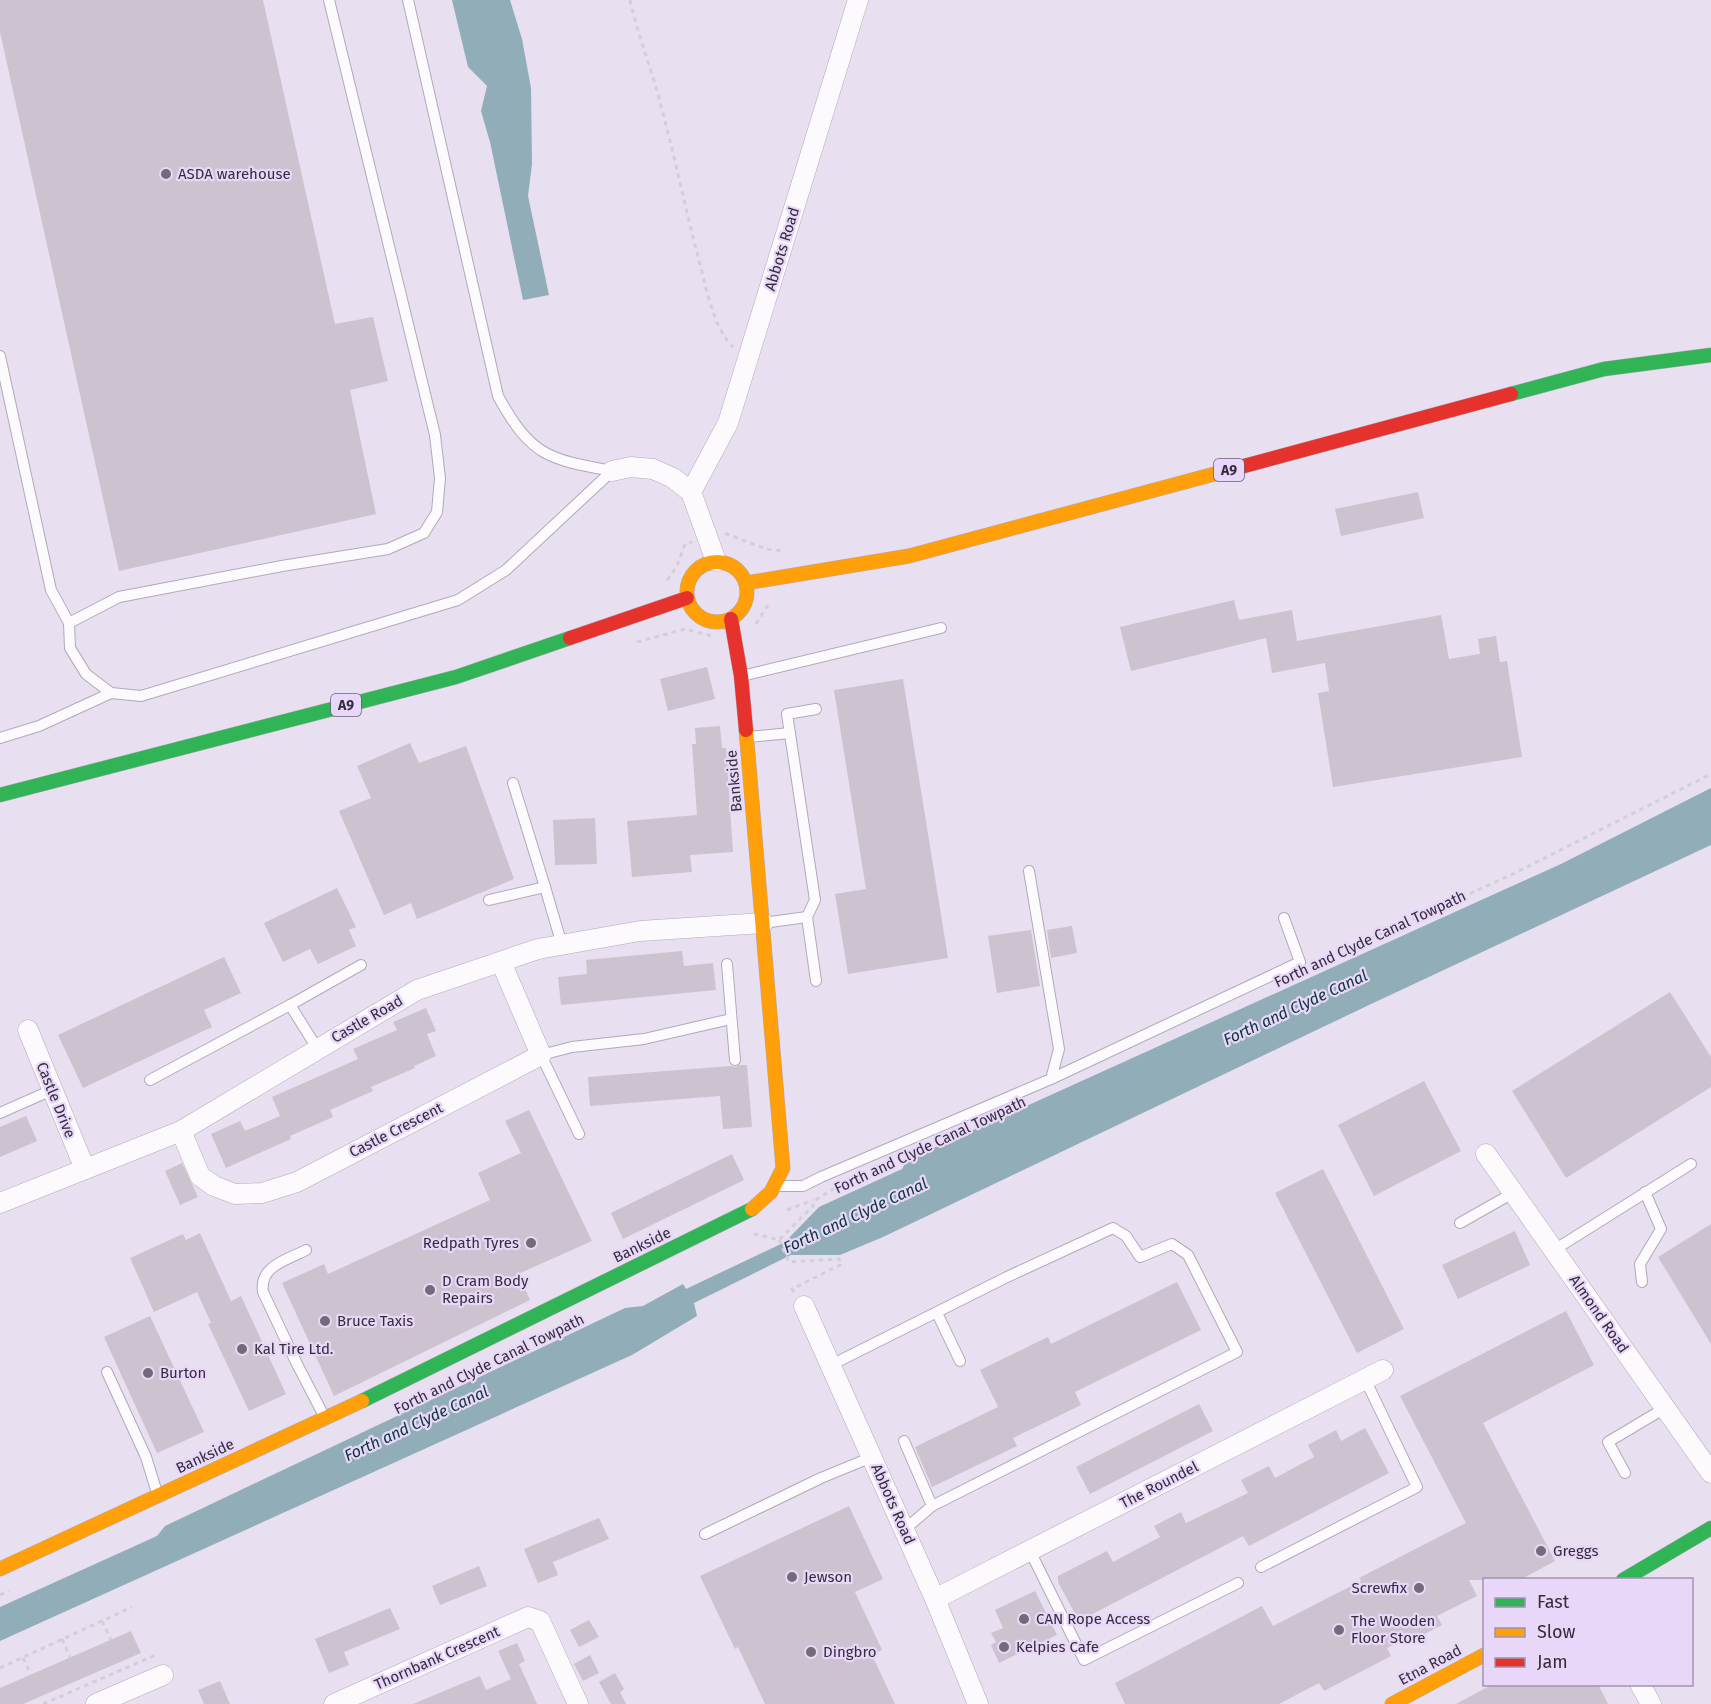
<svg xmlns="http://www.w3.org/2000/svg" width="1711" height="1704" font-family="'Fira Sans',sans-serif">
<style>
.water{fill:#90adb8}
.building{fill:#cdc2cf}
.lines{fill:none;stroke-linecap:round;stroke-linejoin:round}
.lane-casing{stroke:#b0aab7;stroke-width:12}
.street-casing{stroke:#b0aab7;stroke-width:21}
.fast-casing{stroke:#b0aab7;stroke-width:15}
.slow-casing{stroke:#b0aab7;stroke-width:15}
.jam-casing{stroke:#b0aab7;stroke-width:15}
.path{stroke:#d3d0d5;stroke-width:3;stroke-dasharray:4.5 4.5;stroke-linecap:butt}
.lane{stroke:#fcfafd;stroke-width:10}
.street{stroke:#fcfafd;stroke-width:20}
.fast{stroke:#30b455;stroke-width:14}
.slow{stroke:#ff9f0a;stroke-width:14}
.jam{stroke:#e5322d;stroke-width:14}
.poi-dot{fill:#726b7a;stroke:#e8d7f9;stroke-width:2}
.labels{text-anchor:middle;stroke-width:4.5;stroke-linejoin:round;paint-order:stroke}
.shield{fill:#e8d7f9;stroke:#696073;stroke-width:1.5}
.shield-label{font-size:14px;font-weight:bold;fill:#332d3a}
.poi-label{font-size:15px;fill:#332d3a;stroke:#e8d7f9;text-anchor:start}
.street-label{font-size:15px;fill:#332d3a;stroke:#e8d7f9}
.water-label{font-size:16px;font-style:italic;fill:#07353c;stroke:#e8d7f9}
</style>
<rect width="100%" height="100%" fill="#e8dff1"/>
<!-- water -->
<g class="water">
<path d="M 452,0 L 510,0 L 522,39 L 531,88 L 532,164 L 528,196 L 549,295 L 523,300 L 490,142 L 481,111 L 487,86 L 468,67 Z"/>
<path d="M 1711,788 L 1711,845 L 1369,1005 L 883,1237 L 840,1255 L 791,1255 L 694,1303 L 697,1316 L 632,1355 L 0,1641 L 0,1607 L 157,1536 L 165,1526 L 625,1308 L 643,1306 L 683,1284 L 686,1289 L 785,1242 L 819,1207 L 902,1169 L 907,1160 L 1561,864 Z"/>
</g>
<!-- building -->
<g class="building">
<path d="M 0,0 L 263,0 L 335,324 L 373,317 L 388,381 L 350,390 L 376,514 L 119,571 L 0,32 Z"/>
<path d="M 1418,492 L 1424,518 L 1341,536 L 1335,509 Z"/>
<path d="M 1234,600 L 1239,620 L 1292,610 L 1297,641 L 1441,615 L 1449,659 L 1480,654 L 1478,639 L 1496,636 L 1500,662 L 1507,661 L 1522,757 L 1333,787 L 1318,693 L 1329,691 L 1325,663 L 1272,673 L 1266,638 L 1131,671 L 1120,627 Z"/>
<path d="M 707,667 L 715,699 L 668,711 L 660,679 Z"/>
<path d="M 903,679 L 948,958 L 848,974 L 835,894 L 866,889 L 834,690 Z"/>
<path d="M 720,726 L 722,748 L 726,748 L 733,852 L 690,855 L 692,872 L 632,877 L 627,821 L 697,815 L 692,744 L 696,744 L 695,728 Z"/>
<path d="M 410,743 L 419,763 L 466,746 L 514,879 L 417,919 L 411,903 L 384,915 L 339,811 L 371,798 L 357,766 Z"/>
<path d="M 595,818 L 597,864 L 555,865 L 553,820 Z"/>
<path d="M 337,888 L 356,927 L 349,930 L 356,946 L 318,964 L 310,949 L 283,962 L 264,923 Z"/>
<path d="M 1072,926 L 1077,953 L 1051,958 L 1047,930 Z"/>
<path d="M 1031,930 L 1040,986 L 997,993 L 988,936 Z"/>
<path d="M 682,951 L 684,966 L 713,963 L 716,990 L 561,1005 L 558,977 L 587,974 L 586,960 Z"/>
<path d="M 224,957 L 241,993 L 204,1010 L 212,1027 L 83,1088 L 58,1035 Z"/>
<path d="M 1670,992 L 1711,1057 L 1711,1087 L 1566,1178 L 1512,1091 Z"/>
<path d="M 426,1008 L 436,1031 L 427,1034 L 436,1056 L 414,1066 L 415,1068 L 371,1087 L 373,1091 L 330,1110 L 333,1117 L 290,1136 L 291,1139 L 226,1168 L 211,1134 L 240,1121 L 245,1131 L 280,1116 L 272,1097 L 358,1059 L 353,1049 L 397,1030 L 393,1022 Z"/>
<path d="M 740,1065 L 747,1065 L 752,1127 L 723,1129 L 720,1096 L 590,1106 L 588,1077 L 731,1066 L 736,1067 Z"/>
<path d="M 1424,1081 L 1461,1151 L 1374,1196 L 1338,1125 Z"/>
<path d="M 529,1110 L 592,1241 L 518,1274 L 530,1300 L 334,1396 L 282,1283 L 324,1264 L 328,1274 L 490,1200 L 478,1173 L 521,1153 L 505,1121 Z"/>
<path d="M 26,1116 L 37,1141 L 0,1157 L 0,1127 Z"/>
<path d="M 732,1154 L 744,1180 L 623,1239 L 611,1213 Z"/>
<path d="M 182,1163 L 198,1197 L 180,1205 L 165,1171 Z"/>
<path d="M 1323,1169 L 1404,1329 L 1357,1353 L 1275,1193 Z"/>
<path d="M 1711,1224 L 1711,1344 L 1658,1257 Z"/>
<path d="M 1515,1231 L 1530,1265 L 1458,1299 L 1442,1265 Z"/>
<path d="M 200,1233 L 231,1301 L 241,1296 L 286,1394 L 249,1411 L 208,1324 L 211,1323 L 197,1292 L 154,1312 L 130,1258 L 183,1234 L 186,1240 Z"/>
<path d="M 1177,1282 L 1201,1330 L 1075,1392 L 1081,1405 L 1013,1438 L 1017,1446 L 932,1487 L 915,1447 L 998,1407 L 980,1370 L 1048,1337 L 1051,1344 Z"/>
<path d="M 1566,1311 L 1594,1365 L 1483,1423 L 1555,1561 L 1520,1580 L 1469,1580 L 1477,1596 L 1437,1616 L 1442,1625 L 1415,1639 L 1413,1635 L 1387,1648 L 1391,1656 L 1324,1691 L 1319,1683 L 1279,1704 L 1125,1704 L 1115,1683 L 1262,1606 L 1273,1626 L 1361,1581 L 1359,1578 L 1466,1523 L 1400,1396 Z"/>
<path d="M 150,1316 L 204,1432 L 157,1453 L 104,1337 Z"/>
<path d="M 1199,1404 L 1213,1431 L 1090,1494 L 1076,1467 Z"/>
<path d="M 1365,1428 L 1389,1473 L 1249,1546 L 1243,1536 L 1079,1621 L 1058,1582 L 1058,1576 L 1107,1551 L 1113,1562 L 1160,1537 L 1154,1526 L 1181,1512 L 1186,1523 L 1248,1493 L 1241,1480 L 1269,1466 L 1275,1478 L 1314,1457 L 1308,1445 L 1336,1430 L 1341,1441 Z"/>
<path d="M 849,1506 L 883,1579 L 855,1592 L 882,1650 L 872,1655 L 895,1704 L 765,1704 L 738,1647 L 735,1649 L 700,1576 Z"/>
<path d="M 599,1518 L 609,1539 L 553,1562 L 558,1575 L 538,1583 L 524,1549 Z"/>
<path d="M 479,1566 L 487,1586 L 440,1605 L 432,1586 Z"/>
<path d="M 1035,1591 L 1057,1635 L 999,1663 L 991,1645 L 996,1642 L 991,1633 L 1003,1628 L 995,1610 Z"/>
<path d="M 390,1608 L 400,1629 L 344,1652 L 349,1665 L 329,1673 L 315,1639 Z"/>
<path d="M 589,1620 L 599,1637 L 579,1647 L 570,1630 Z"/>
<path d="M 131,1631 L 141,1653 L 23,1704 L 0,1704 L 0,1688 Z"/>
<path d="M 517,1643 L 525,1661 L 519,1664 L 537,1704 L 413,1704 L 480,1676 L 486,1690 L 511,1679 L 498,1651 Z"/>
<path d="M 590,1655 L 599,1673 L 583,1681 L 574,1664 Z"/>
<path d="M 615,1673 L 624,1689 L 620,1692 L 626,1704 L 611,1704 L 599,1682 Z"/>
<path d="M 220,1681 L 230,1704 L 204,1704 L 198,1690 Z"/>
<path d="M 1493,1684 L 1598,1684 L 1608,1704 L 1456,1704 Z"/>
</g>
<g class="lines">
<defs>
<g id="lane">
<path d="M 329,0 L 435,435 L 440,478 L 437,512 L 424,533 L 388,549 L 282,566 L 119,597 L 69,623 L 70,648 L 86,674 L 111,693 L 141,696 L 458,600 L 506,570 L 612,471"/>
<path d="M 408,0 L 498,396 C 531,456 547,459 612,471"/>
<path d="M 0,356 L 51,590 L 69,623"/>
<path d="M 742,676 L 941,628"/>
<path d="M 816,709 L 787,714 L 815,900 L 807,917 L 816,981"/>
<path d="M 748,737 L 790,733"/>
<path d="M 0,738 L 39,726 L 111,693"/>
<path d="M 513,783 L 545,887"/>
<path d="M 489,900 L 545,887 L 562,945"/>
<path d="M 763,923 L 807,917"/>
<path d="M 727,964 L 735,1060"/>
<path d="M 290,1005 L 361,965"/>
<path d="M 1051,1079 L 1300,962 L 1284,918"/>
<path d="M 150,1080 L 290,1005 L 317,1048"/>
<path d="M 0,1113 L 52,1090"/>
<path d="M 579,1134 L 541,1055 L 572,1047 L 644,1039 L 731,1019"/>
<path d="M 777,1186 L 803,1186 L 821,1177 L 1051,1079 L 1059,1049 L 1029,871"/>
<path d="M 1460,1223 L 1513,1193"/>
<path d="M 306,1250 C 287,1260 259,1266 263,1292 L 297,1364 L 325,1418"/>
<path d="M 1554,1250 L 1691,1164"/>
<path d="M 1642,1282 L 1640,1264 L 1661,1229 L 1645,1192"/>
<path d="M 937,1313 L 960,1361"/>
<path d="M 831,1365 L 1007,1277 L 1113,1228 L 1126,1236 L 1140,1257 L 1172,1244 L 1188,1255 L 1237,1352 L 932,1506 L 904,1530"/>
<path d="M 107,1372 L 146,1457 L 158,1496"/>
<path d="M 904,1441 L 932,1506"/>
<path d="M 1625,1473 L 1608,1442 L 1665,1408"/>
<path d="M 705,1534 L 821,1478 L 872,1457"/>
<path d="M 1030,1551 L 1084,1660 L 1238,1583"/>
<path d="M 1261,1567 L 1417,1487 L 1365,1379"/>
</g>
<g id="street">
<path d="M 612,471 L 631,467 L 653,469 L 673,478 L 691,492 L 716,561"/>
<path d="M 691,492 L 728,423 L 858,0"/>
<path d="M 28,1030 L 85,1169"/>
<path d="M 181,1131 L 200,1176 L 214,1186 L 235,1194 L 262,1193 L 297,1182 L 541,1055 L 501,962"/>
<path d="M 1486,1154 L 1711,1473"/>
<path d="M 0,1203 L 181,1131 L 417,990 L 538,949 L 640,931 L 763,923"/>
<path d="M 804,1306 L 935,1599 L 978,1704"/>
<path d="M 935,1599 L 1383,1370"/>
<path d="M 1640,1684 L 1651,1704"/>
<path d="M 96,1704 L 163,1675"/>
<path d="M 334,1704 L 528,1617 L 540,1621 L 578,1704"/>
</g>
<g id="fast">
<path d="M 1511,394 L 1604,369 L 1711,355"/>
<path d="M 0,795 L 456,677 L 570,638"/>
<path d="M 362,1401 L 752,1209"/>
<path d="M 1623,1580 L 1711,1528"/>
</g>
<g id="slow">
<circle cx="717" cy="592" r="30"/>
<path d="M 746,583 L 909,556 L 1233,469"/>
<path d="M 746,730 L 783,1168 L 771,1192 L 752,1209"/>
<path d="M 0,1569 L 362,1401"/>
<path d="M 1392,1704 L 1484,1655"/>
</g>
<g id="jam">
<path d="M 1233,469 L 1511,394"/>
<path d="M 731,619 L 741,676 L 746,730"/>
<path d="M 570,638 L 687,598"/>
</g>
</defs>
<!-- lane casing -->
<use href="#lane" class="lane-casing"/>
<!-- street casing -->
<use href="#street" class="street-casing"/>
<!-- fast casing -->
<use href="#fast" class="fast-casing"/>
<!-- slow casing -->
<use href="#slow" class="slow-casing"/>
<!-- jam casing -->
<use href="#jam" class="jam-casing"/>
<!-- path -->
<g class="path">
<path d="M 630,0 C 638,36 652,70 661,106 C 674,154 684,202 696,249 C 704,277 712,328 733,347"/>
<path d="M 725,534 L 727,534 L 766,549 L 784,551"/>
<path d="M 667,580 L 677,566 L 685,544 L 692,542"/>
<path d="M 756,624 L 768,605"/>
<path d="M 637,642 L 685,629 L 712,636"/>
<path d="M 1314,964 L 1513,874 L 1711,774"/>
<path d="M 787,1210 L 813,1200"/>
<path d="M 754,1235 L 756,1234 L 779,1240 L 813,1206 L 814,1201 L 835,1188"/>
<path d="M 779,1240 L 789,1262 L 839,1259 L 842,1264 L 792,1289 L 795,1293"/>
<path d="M 0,1595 L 9,1591"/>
<path d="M 102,1621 L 111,1640"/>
<path d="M 62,1639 L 70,1657"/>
<path d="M 23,1658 L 31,1675"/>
<path d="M 0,1668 L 132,1607"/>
<path d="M 43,1704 L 158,1654"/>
</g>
<!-- lane -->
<use href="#lane" class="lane"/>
<!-- street -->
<use href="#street" class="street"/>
<!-- fast -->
<use href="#fast" class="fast"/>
<!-- slow -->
<use href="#slow" class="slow"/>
<!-- jam -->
<use href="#jam" class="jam"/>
</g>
<!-- markers -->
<g class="poi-dot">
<circle cx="166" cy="174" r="6"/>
<circle cx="531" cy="1243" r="6"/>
<circle cx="430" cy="1290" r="6"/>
<circle cx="325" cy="1321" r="6"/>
<circle cx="242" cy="1349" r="6"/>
<circle cx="148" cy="1373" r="6"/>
<circle cx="1541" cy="1551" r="6"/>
<circle cx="792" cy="1577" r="6"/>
<circle cx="1419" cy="1588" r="6"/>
<circle cx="1024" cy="1619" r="6"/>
<circle cx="1339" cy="1630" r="6"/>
<circle cx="1004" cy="1647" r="6"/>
<circle cx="811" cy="1652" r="6"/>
</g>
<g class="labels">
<!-- shield labels -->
<g class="shield">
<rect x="1214" y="459" width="30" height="22" rx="4.5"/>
<rect x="331" y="694" width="30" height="22" rx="4.5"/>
</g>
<g class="shield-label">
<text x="1229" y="475">A9</text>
<text x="346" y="710">A9</text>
</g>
<!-- poi labels -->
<g class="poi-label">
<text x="178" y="179">ASDA warehouse</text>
<text x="519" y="1248" text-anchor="end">Redpath Tyres</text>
<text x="442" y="1286">D Cram Body<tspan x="442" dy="17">Repairs</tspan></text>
<text x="337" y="1326">Bruce Taxis</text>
<text x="254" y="1354">Kal Tire Ltd.</text>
<text x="160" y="1378">Burton</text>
<text x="1553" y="1556">Greggs</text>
<text x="804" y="1582">Jewson</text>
<text x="1407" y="1593" text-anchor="end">Screwfix</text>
<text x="1036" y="1624">CAN Rope Access</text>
<text x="1351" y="1626">The Wooden<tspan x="1351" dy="17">Floor Store</tspan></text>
<text x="1016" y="1652">Kelpies Cafe</text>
<text x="823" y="1657">Dingbro</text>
</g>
<!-- street labels -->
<g class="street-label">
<text transform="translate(782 249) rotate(-73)" y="5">Abbots Road</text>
<text transform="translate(734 781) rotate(-95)" y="5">Bankside</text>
<text transform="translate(1370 939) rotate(-25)" y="5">Forth and Clyde Canal Towpath</text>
<text transform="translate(367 1019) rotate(-30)" y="5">Castle Road</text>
<text transform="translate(56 1100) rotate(68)" y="5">Castle Drive</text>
<text transform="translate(396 1130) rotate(-27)" y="5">Castle Crescent</text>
<text transform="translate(930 1145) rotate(-25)" y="5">Forth and Clyde Canal Towpath</text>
<text transform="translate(642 1245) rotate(-26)" y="5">Bankside</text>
<text transform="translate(1599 1314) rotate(55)" y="5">Almond Road</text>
<text transform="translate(489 1364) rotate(-26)" y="5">Forth and Clyde Canal Towpath</text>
<text transform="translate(205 1456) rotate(-25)" y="5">Bankside</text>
<text transform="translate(1159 1485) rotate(-27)" y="5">The Roundel</text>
<text transform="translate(893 1504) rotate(66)" y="5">Abbots Road</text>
<text transform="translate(437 1658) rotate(-24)" y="5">Thornbank Crescent</text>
<text transform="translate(1430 1665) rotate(-28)" y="5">Etna Road</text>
</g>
<!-- water labels -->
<g class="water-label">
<text transform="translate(1295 1007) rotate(-25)" y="6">Forth and Clyde Canal</text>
<text transform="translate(855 1215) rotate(-25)" y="6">Forth and Clyde Canal</text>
<text transform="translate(416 1423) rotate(-25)" y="6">Forth and Clyde Canal</text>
</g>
</g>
<!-- legend -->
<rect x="1483" y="1578" width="210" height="108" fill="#e8d7f9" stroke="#a093ad" stroke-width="1.5"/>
<rect x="1495" y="1598" width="30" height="9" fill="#30b455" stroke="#a093ad" stroke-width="1.5"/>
<text x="1537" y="1608" font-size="18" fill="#332d3a">Fast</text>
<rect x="1495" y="1628" width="30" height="9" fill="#ff9f0a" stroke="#a093ad" stroke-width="1.5"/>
<text x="1537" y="1638" font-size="18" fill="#332d3a">Slow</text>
<rect x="1495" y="1658" width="30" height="9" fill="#e5322d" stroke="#a093ad" stroke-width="1.5"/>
<text x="1537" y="1668" font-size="18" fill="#332d3a">Jam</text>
</svg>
